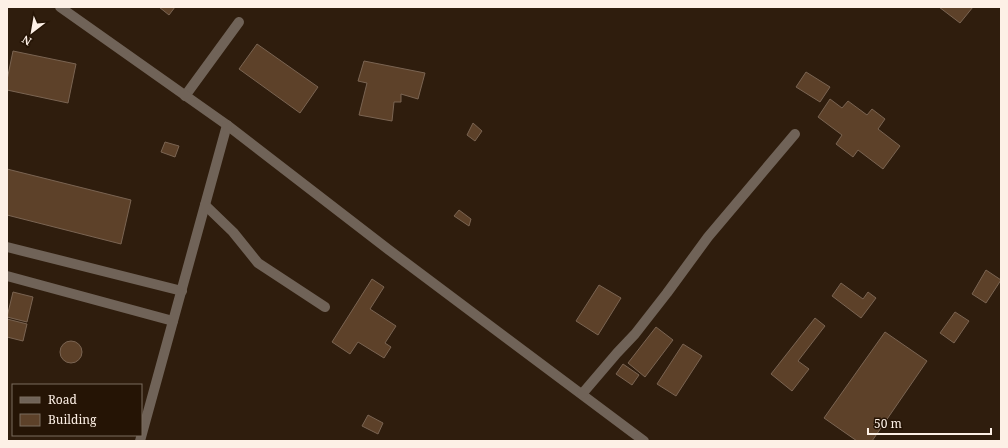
<svg xmlns="http://www.w3.org/2000/svg" width="1008" height="448" font-family="'Noto Serif',serif">
<style>
.building{fill:#5d4129;stroke:#7a6452}
.lines{fill:none;stroke-linecap:round;stroke-linejoin:round}
.lane{stroke:#706358;stroke-width:10}
.street{stroke:#706358;stroke-width:10}
</style>
<rect width="100%" height="100%" fill="#2f1d0d"/>
<!-- building -->
<g class="building">
<path d="M 159,7 L 175,7 L 169,15 Z"/>
<path d="M 939,7 L 973,7 L 960,23 Z"/>
<path d="M 257,44 L 318,87 L 300,113 L 239,69 Z"/>
<path d="M 13,51 L 76,64 L 68,103 L 7,90 L 7,80 Z"/>
<path d="M 364,61 L 425,73 L 418,99 L 401,94 L 401,102 L 394,102 L 392,121 L 359,115 L 367,83 L 358,81 Z"/>
<path d="M 806,72 L 830,87 L 820,102 L 796,87 Z"/>
<path d="M 830,99 L 842,108 L 848,101 L 867,115 L 872,109 L 885,119 L 878,129 L 900,146 L 883,169 L 858,150 L 853,157 L 836,144 L 842,135 L 818,117 Z"/>
<path d="M 473,123 L 482,131 L 475,141 L 467,135 Z"/>
<path d="M 165,142 L 179,146 L 175,157 L 161,152 Z"/>
<path d="M 7,169 L 131,200 L 121,244 L 7,215 Z"/>
<path d="M 459,210 L 471,219 L 469,226 L 454,216 Z"/>
<path d="M 986,270 L 1001,280 L 986,303 L 972,294 Z"/>
<path d="M 372,279 L 384,287 L 370,309 L 396,326 L 385,343 L 391,347 L 384,358 L 358,342 L 350,354 L 332,342 Z"/>
<path d="M 841,283 L 863,299 L 868,292 L 876,298 L 861,318 L 832,296 Z"/>
<path d="M 599,285 L 621,298 L 598,335 L 576,321 Z"/>
<path d="M 13,292 L 33,297 L 27,322 L 7,317 Z"/>
<path d="M 955,312 L 969,321 L 954,343 L 940,333 Z"/>
<path d="M 815,318 L 825,326 L 798,361 L 809,369 L 792,391 L 771,374 Z"/>
<path d="M 7,319 L 27,324 L 23,341 L 7,337 Z"/>
<path d="M 656,327 L 673,340 L 645,377 L 628,363 Z"/>
<path d="M 885,332 L 927,361 L 872,441 L 857,441 L 824,418 Z"/>
<circle cx="71" cy="352" r="11"/>
<path d="M 683,344 L 702,356 L 676,396 L 657,384 Z"/>
<path d="M 623,364 L 639,375 L 632,385 L 616,374 Z"/>
<path d="M 368,415 L 383,423 L 378,434 L 362,426 Z"/>
</g>
<g class="lines">
<!-- lane -->
<g class="lane">
<path d="M 185,96 L 239,22"/>
<path d="M 205,205 L 233,232 L 258,263 L 325,307"/>
<path d="M 7,247 L 182,291"/>
<path d="M 7,276 L 173,321"/>
</g>
<!-- street -->
<g class="street">
<path d="M 60,7 L 227,125 L 389,250 L 644,441"/>
<path d="M 582,394 L 617,353 L 635,334 L 667,293 L 708,237 L 795,134"/>
<path d="M 140,441 L 227,125"/>
</g>
</g>
<!-- border -->
<rect width="1008" height="448" fill="none" stroke="#fdf0e6" stroke-width="16"/>
<!-- legend -->
<rect x="12" y="384" width="130" height="52" fill="#251405" stroke="#7b6c5f"/>
<rect x="20" y="397" width="20" height="6" fill="#706358" stroke="#7b6c5f"/>
<text x="48" y="404" font-size="12" fill="#fdf0e6">Road</text>
<rect x="20" y="414" width="20" height="12" fill="#5d4129" stroke="#7b6c5f"/>
<text x="48" y="424" font-size="12" fill="#fdf0e6">Building</text>
<!-- north arrow -->
<g transform="translate(32 32) rotate(211)" stroke="#251405" stroke-width="3" paint-order="stroke">
<path d="M0-3L7 15L0 10L-7 15Z" fill="#fdf0e6"/>
<text y="-6" font-size="11" font-weight="bold" text-anchor="middle" fill="#fdf0e6">N</text>
</g>
<!-- scale -->
<path d="M868 428v6h123v-6" fill="none" stroke="#fdf0e6" stroke-width="2"/>
<text x="874" y="428" font-size="12" fill="#fdf0e6" stroke="#251405" stroke-width="3" paint-order="stroke">50 m</text>
</svg>
